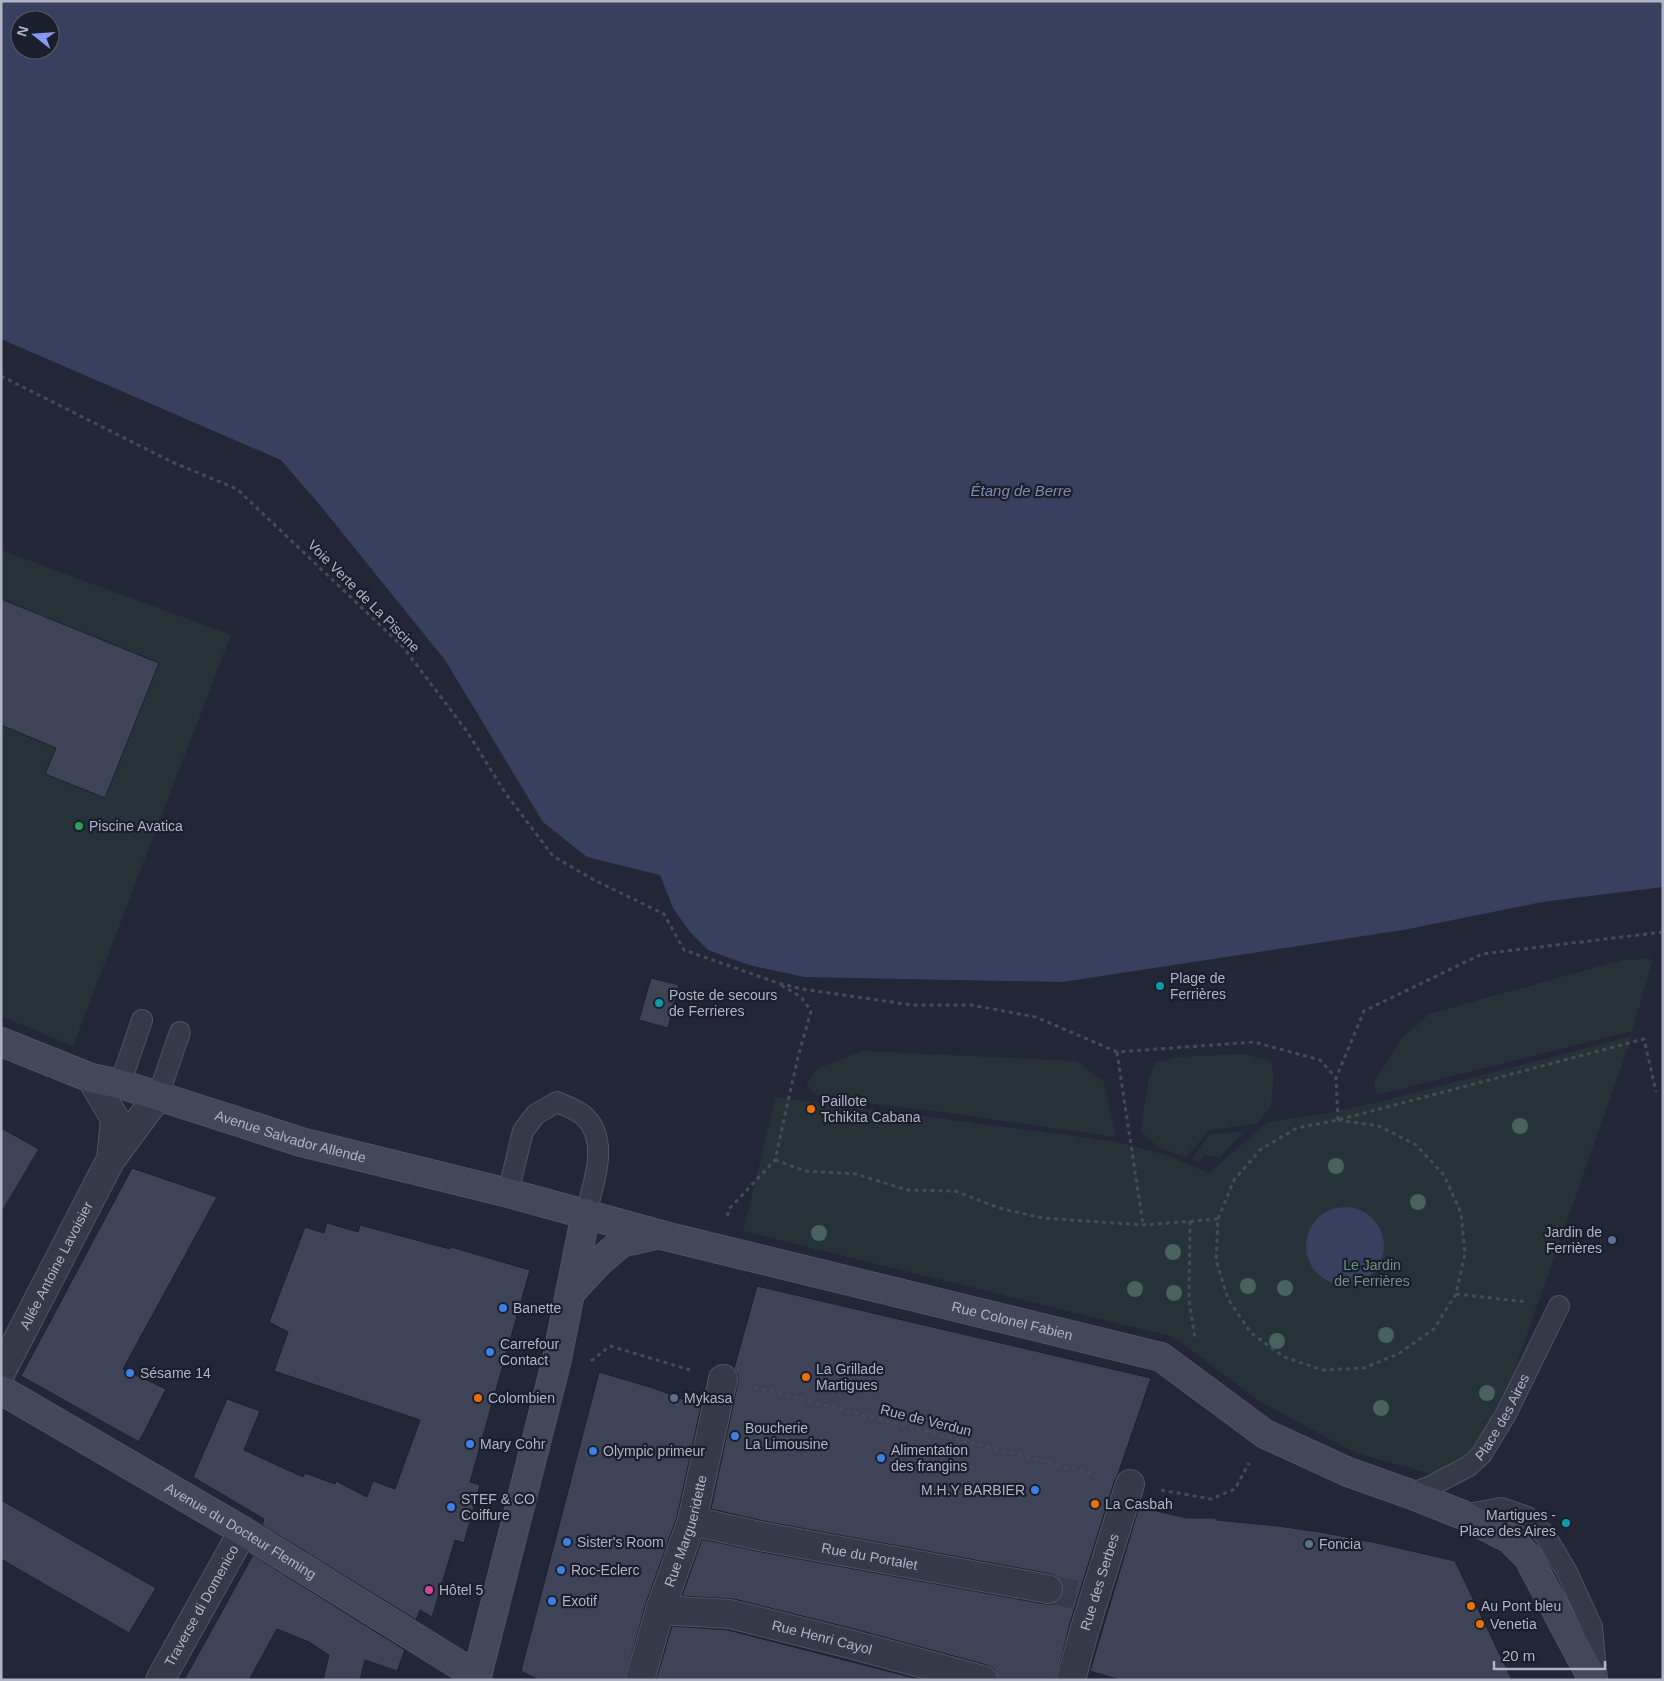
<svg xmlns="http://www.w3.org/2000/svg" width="1664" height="1681" font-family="Helvetica,sans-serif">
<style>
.green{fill:#253339}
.water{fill:#384060;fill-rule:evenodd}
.building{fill:#3e4357;stroke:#1d202e}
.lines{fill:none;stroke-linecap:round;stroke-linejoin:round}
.pedestrian-tunnel{stroke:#373b4c;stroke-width:28;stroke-dasharray:28 14;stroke-linecap:butt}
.service-casing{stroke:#505362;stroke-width:22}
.pedestrian-casing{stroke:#505362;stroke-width:30}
.minor-casing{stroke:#505362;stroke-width:30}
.secondary-casing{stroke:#505362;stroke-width:30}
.path{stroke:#414e55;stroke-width:3;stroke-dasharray:4 4;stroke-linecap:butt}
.service{stroke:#353948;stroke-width:20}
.pedestrian{stroke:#353948;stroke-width:28}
.minor{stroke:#353948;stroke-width:28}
.secondary{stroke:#44475a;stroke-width:28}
.tree{fill:#49625d}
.leisure-dot{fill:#2e9e5b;stroke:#1b1e2c;stroke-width:2}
.culture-dot{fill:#0f9aa8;stroke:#1b1e2c;stroke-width:2}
.food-dot{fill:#e8710a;stroke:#1b1e2c;stroke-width:2}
.service-dot{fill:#5c6f8a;stroke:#1b1e2c;stroke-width:2}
.shop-dot{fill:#3f7fe0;stroke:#1b1e2c;stroke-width:2}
.hotel-dot{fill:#d1479c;stroke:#1b1e2c;stroke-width:2}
.labels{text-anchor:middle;stroke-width:4.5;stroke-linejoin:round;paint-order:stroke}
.street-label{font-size:14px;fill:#b0b3c4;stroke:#1b1e2c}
.poi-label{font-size:14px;fill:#b0b3c4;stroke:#1b1e2c;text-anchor:start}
.park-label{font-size:14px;fill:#69937c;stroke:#1b1e2c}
.water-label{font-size:15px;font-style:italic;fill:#818baf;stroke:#1b1e2c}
</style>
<rect width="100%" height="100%" fill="#222637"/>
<!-- green -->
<g class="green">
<path d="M 1,550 L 231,635 L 73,1046 L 1,1016 Z"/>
<path d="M 1653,959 L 1632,1031 L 1376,1095 L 1374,1081 L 1402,1038 L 1429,1014 L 1622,960 Z"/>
<path d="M 1632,1036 L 1503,1403 L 1466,1459 L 1431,1474 L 1356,1453 L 1262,1403 L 1174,1337 L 743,1231 L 776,1097 L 1112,1141 L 1166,1155 L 1209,1173 L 1268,1122 L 1323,1114 L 1375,1103 Z"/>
<path d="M 863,1051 L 1077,1061 L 1104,1082 L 1116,1137 L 949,1113 L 820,1097 L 806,1086 L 818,1068 Z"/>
<path d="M 1243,1054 L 1271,1061 L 1274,1077 L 1271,1106 L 1257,1124 L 1210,1130 L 1186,1157 L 1159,1148 L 1141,1131 L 1148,1082 L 1155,1063 L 1178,1057 Z"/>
<path d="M 1244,1132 L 1219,1158 L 1205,1155 L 1199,1162 L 1192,1160 L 1209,1134 Z"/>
</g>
<!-- water -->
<g class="water">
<path d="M 1,1 L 1663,1 L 1663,887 L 1542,902 L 1403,930 L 1062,982 L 804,977 L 749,965 L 708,950 L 690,932 L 673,908 L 660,875 L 587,857 L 543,822 L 445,660 L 319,504 L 281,460 L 1,339 ZM 20,20 L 50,20 L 50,50 L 20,50 Z"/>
<circle cx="1345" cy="1246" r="39"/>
</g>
<!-- building -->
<g class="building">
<path d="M 1,599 L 159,663 L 105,798 L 45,774 L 56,748 L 1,725 Z"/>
<path d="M 651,978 L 679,985 L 668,1028 L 639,1020 Z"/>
<path d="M 1,1128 L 39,1149 L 1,1213 Z"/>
<path d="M 132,1168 L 217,1197 L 123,1369 L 166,1389 L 139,1442 L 21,1376 Z"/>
<path d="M 327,1223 L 358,1232 L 360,1225 L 450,1249 L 451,1247 L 530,1270 L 470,1482 L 480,1485 L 464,1543 L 455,1540 L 432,1617 L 420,1610 L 416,1620 L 262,1525 L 264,1519 L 193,1477 L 227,1399 L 260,1411 L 244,1450 L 303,1477 L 305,1473 L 335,1484 L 336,1481 L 367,1497 L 373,1481 L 395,1489 L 420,1420 L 274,1371 L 288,1332 L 269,1322 L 305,1227 L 324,1233 Z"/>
<path d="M 757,1286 L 1151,1378 L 1118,1474 L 1115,1479 L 1070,1623 L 1056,1680 L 998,1680 L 994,1669 L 987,1665 L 854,1629 L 734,1599 L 682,1596 L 702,1539 L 762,1552 L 1045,1604 L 1054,1604 L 1060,1599 L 1063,1592 L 1062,1583 L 1058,1577 L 1051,1574 L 768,1522 L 711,1509 L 738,1382 L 738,1375 L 734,1369 Z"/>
<path d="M 599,1372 L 653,1388 L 701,1406 L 677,1517 L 645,1606 L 625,1680 L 539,1680 L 521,1671 Z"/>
<path d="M 1,1500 L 156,1588 L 129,1633 L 1,1559 Z"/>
<path d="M 1139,1507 L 1187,1518 L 1216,1518 L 1216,1520 L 1278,1526 L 1320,1532 L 1377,1543 L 1455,1561 L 1512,1680 L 1120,1680 L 1090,1671 Z"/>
<path d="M 253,1555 L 405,1650 L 397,1671 L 365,1660 L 360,1680 L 323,1680 L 329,1655 L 309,1642 L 277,1629 L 249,1680 L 184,1680 Z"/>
<path d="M 672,1626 L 728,1630 L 922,1680 L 656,1680 Z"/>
</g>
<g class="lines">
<!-- pedestrian-tunnel -->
<path class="pedestrian-tunnel" d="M 1048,1589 L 1087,1597"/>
<defs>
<g id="service">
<path d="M 120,1084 L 142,1020"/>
<path d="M 158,1096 L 180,1032"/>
<path d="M 508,1193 L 523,1131 L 536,1114 L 557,1102 C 566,1106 578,1110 585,1117 C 610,1141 593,1185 586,1213"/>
<path id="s1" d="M 1410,1494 L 1431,1486 L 1469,1466 L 1481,1455 L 1506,1414 L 1559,1306"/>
<path d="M 1463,1515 L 1501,1508 L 1527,1517 L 1545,1535 L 1567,1572 L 1592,1627 L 1597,1680"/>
</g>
<g id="pedestrian">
<path id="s2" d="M 692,1521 L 765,1537 L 1048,1589"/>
<path id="s3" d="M 660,1610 L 730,1614 L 850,1644 L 983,1680"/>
<path id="s4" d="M 640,1680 L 660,1610 L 692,1521 L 723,1379"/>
<path id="s5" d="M 1071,1680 L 1085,1628 L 1130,1484"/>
</g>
<g id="minor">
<path d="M 112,1158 L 158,1096"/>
<path id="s6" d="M 1,1372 L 111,1159 L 115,1119 L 91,1078"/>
<path id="s7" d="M 160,1680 L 243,1531"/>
</g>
<g id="secondary">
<path id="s8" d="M 1,1042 L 91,1078 L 120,1084 L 158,1096 L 301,1142 L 508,1193 L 665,1236 L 1161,1357 L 1265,1434 L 1348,1472 L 1410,1494 L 1463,1515 L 1510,1539 L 1528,1557 L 1593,1680"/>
<path d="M 570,1293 L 586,1213"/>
<path id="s9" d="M 1,1390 L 243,1531 L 477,1676"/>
<path d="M 476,1680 L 557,1359 L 570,1293 L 599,1262 L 621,1243 L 656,1235"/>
</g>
</defs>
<!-- service casing -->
<use href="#service" class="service-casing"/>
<!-- pedestrian casing -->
<use href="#pedestrian" class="pedestrian-casing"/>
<!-- minor casing -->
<use href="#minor" class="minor-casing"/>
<!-- secondary casing -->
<use href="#secondary" class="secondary-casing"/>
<!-- path -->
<g class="path">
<path d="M 1,376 L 172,462 L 237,489 L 403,647 L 466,730 L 506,794 L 553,856 L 594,880 L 664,914 L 684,950 L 778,983 L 802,989 L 912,1005 L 971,1005 L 1036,1017 L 1117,1052 L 1254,1042 L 1320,1060 L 1336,1078"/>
<path d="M 1117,1052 L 1143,1225"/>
<path d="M 1338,1120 L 1379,1126 L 1416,1145 L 1444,1175 L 1461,1213 L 1465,1254 L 1456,1294 L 1434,1329 L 1398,1354 L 1364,1368 L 1323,1370 L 1284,1357 L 1251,1333 L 1228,1299 L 1216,1260 L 1218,1219 L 1234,1180 L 1261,1149 L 1297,1128 L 1338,1120 L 1644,1039 L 1656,1092"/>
<path d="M 1338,1120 L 1336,1078 L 1364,1011 L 1482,954 L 1663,932"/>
<path d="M 775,1160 L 805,1171 L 856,1174 L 907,1190 L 955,1191 L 999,1208 L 1043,1218 L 1143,1225 L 1218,1219"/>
<path d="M 727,1216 L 730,1208 L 775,1160 L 798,1057 L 811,1011 L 801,997 L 781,985"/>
<path d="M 1190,1221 L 1189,1299 L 1195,1339"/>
<path d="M 1456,1294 L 1527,1302"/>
<path d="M 591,1361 L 610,1346 L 690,1370"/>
<path d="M 754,1387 L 1097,1475"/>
<path d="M 1161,1490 L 1211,1499 L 1235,1489 L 1249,1463"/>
</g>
<!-- service -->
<use href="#service" class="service"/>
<!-- pedestrian -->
<use href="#pedestrian" class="pedestrian"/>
<!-- minor -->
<use href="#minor" class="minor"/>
<!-- secondary -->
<use href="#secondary" class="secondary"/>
</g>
<!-- trees -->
<g class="tree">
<circle cx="1520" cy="1126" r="8"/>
<circle cx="1336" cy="1166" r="8"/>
<circle cx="1418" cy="1202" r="8"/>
<circle cx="819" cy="1233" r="8"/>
<circle cx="1173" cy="1252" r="8"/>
<circle cx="1248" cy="1286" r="8"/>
<circle cx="1285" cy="1288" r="8"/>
<circle cx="1135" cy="1289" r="8"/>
<circle cx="1174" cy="1293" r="8"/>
<circle cx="1386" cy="1335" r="8"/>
<circle cx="1277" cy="1341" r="8"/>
<circle cx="1487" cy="1393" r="8"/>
<circle cx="1381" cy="1408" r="8"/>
</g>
<!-- markers -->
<circle class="leisure-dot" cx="79" cy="826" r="5"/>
<g class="culture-dot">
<circle cx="1160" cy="986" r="5"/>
<circle cx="659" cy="1003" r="5"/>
<circle cx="1566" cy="1523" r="5"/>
</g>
<g class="food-dot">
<circle cx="811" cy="1109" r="5"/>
<circle cx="806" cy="1377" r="5"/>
<circle cx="478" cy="1398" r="5"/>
<circle cx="1095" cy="1504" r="5"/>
<circle cx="1471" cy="1606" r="5"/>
<circle cx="1480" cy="1624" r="5"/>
</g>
<g class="service-dot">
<circle cx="1612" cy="1240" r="5"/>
<circle cx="674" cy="1398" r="5"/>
<circle cx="1309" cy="1544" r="5"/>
</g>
<g class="shop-dot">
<circle cx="503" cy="1308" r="5"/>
<circle cx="490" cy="1352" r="5"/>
<circle cx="130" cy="1373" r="5"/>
<circle cx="735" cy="1436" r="5"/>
<circle cx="470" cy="1444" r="5"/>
<circle cx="593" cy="1451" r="5"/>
<circle cx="881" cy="1458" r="5"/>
<circle cx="1035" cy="1490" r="5"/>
<circle cx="451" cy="1507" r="5"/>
<circle cx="567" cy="1542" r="5"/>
<circle cx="561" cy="1570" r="5"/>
<circle cx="552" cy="1601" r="5"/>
</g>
<circle class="hotel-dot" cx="429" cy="1590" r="5"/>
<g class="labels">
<!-- street labels -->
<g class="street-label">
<text transform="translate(364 596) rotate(45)" y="5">Voie Verte de La Piscine</text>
<text dy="5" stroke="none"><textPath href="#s8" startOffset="305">Avenue Salvador Allende</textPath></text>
<text dy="5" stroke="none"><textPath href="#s6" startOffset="120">Allée Antoine Lavoisier</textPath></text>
<text dy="5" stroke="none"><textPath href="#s8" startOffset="1050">Rue Colonel Fabien</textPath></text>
<text dy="5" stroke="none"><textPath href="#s1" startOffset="125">Place des Aires</textPath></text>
<text transform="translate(926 1420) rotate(14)" y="5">Rue de Verdun</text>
<text dy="5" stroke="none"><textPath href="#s4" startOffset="156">Rue Margueridette</textPath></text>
<text dy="5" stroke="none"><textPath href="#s9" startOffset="278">Avenue du Docteur Fleming</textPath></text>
<text dy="5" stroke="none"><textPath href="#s2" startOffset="181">Rue du Portalet</textPath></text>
<text dy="5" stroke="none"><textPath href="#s5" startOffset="102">Rue des Serbes</textPath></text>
<text dy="5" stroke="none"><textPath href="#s7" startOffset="85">Traverse di Domenico</textPath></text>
<text dy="5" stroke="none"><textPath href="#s3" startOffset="165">Rue Henri Cayol</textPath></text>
</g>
<!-- poi labels -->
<g class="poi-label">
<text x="89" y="831">Piscine Avatica</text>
<text x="1170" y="983">Plage de<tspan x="1170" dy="16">Ferrières</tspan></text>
<text x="669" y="1000">Poste de secours<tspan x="669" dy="16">de Ferrieres</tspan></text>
<text x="821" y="1106">Paillote<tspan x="821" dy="16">Tchikita Cabana</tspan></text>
<text x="1602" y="1237" text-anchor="end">Jardin de<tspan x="1602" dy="16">Ferrières</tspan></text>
<text x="513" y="1313">Banette</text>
<text x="500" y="1349">Carrefour<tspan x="500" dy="16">Contact</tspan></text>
<text x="816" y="1374">La Grillade<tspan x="816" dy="16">Martigues</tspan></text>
<text x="140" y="1378">Sésame 14</text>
<text x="488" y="1403">Colombien</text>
<text x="684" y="1403">Mykasa</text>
<text x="745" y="1433">Boucherie<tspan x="745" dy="16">La Limousine</tspan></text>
<text x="480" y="1449">Mary Cohr</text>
<text x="891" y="1455">Alimentation<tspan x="891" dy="16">des frangins</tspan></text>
<text x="603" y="1456">Olympic primeur</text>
<text x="1025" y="1495" text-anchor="end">M.H.Y BARBIER</text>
<text x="461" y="1504">STEF &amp; CO<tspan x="461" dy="16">Coiffure</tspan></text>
<text x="1105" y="1509">La Casbah</text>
<text x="1556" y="1520" text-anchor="end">Martigues -<tspan x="1556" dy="16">Place des Aires</tspan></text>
<text x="577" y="1547">Sister's Room</text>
<text x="1319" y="1549">Foncia</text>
<text x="571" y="1575">Roc-Eclerc</text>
<text x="439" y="1595">Hôtel 5</text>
<text x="562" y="1606">Exotif</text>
<text x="1481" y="1611">Au Pont bleu</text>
<text x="1490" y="1629">Venetia</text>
</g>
<!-- park labels -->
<g class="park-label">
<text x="1372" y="1270">Le Jardin<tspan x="1372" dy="16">de Ferrières</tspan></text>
</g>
<!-- water labels -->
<g class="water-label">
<text x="1021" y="496">Étang de Berre</text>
</g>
</g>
<!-- border -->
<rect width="1664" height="1681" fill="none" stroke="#b0b3c4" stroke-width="5"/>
<!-- north arrow -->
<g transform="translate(35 35) rotate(287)"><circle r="24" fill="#1b1e2c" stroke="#575a69"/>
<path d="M0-4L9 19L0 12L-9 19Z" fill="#8899f1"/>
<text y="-8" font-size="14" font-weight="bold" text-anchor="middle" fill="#b0b3c4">N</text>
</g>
<!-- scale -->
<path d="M1494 1661v8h111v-8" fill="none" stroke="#b0b3c4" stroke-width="2.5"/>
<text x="1502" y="1661" font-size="15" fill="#b0b3c4" stroke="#1b1e2c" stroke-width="4" paint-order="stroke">20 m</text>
</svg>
